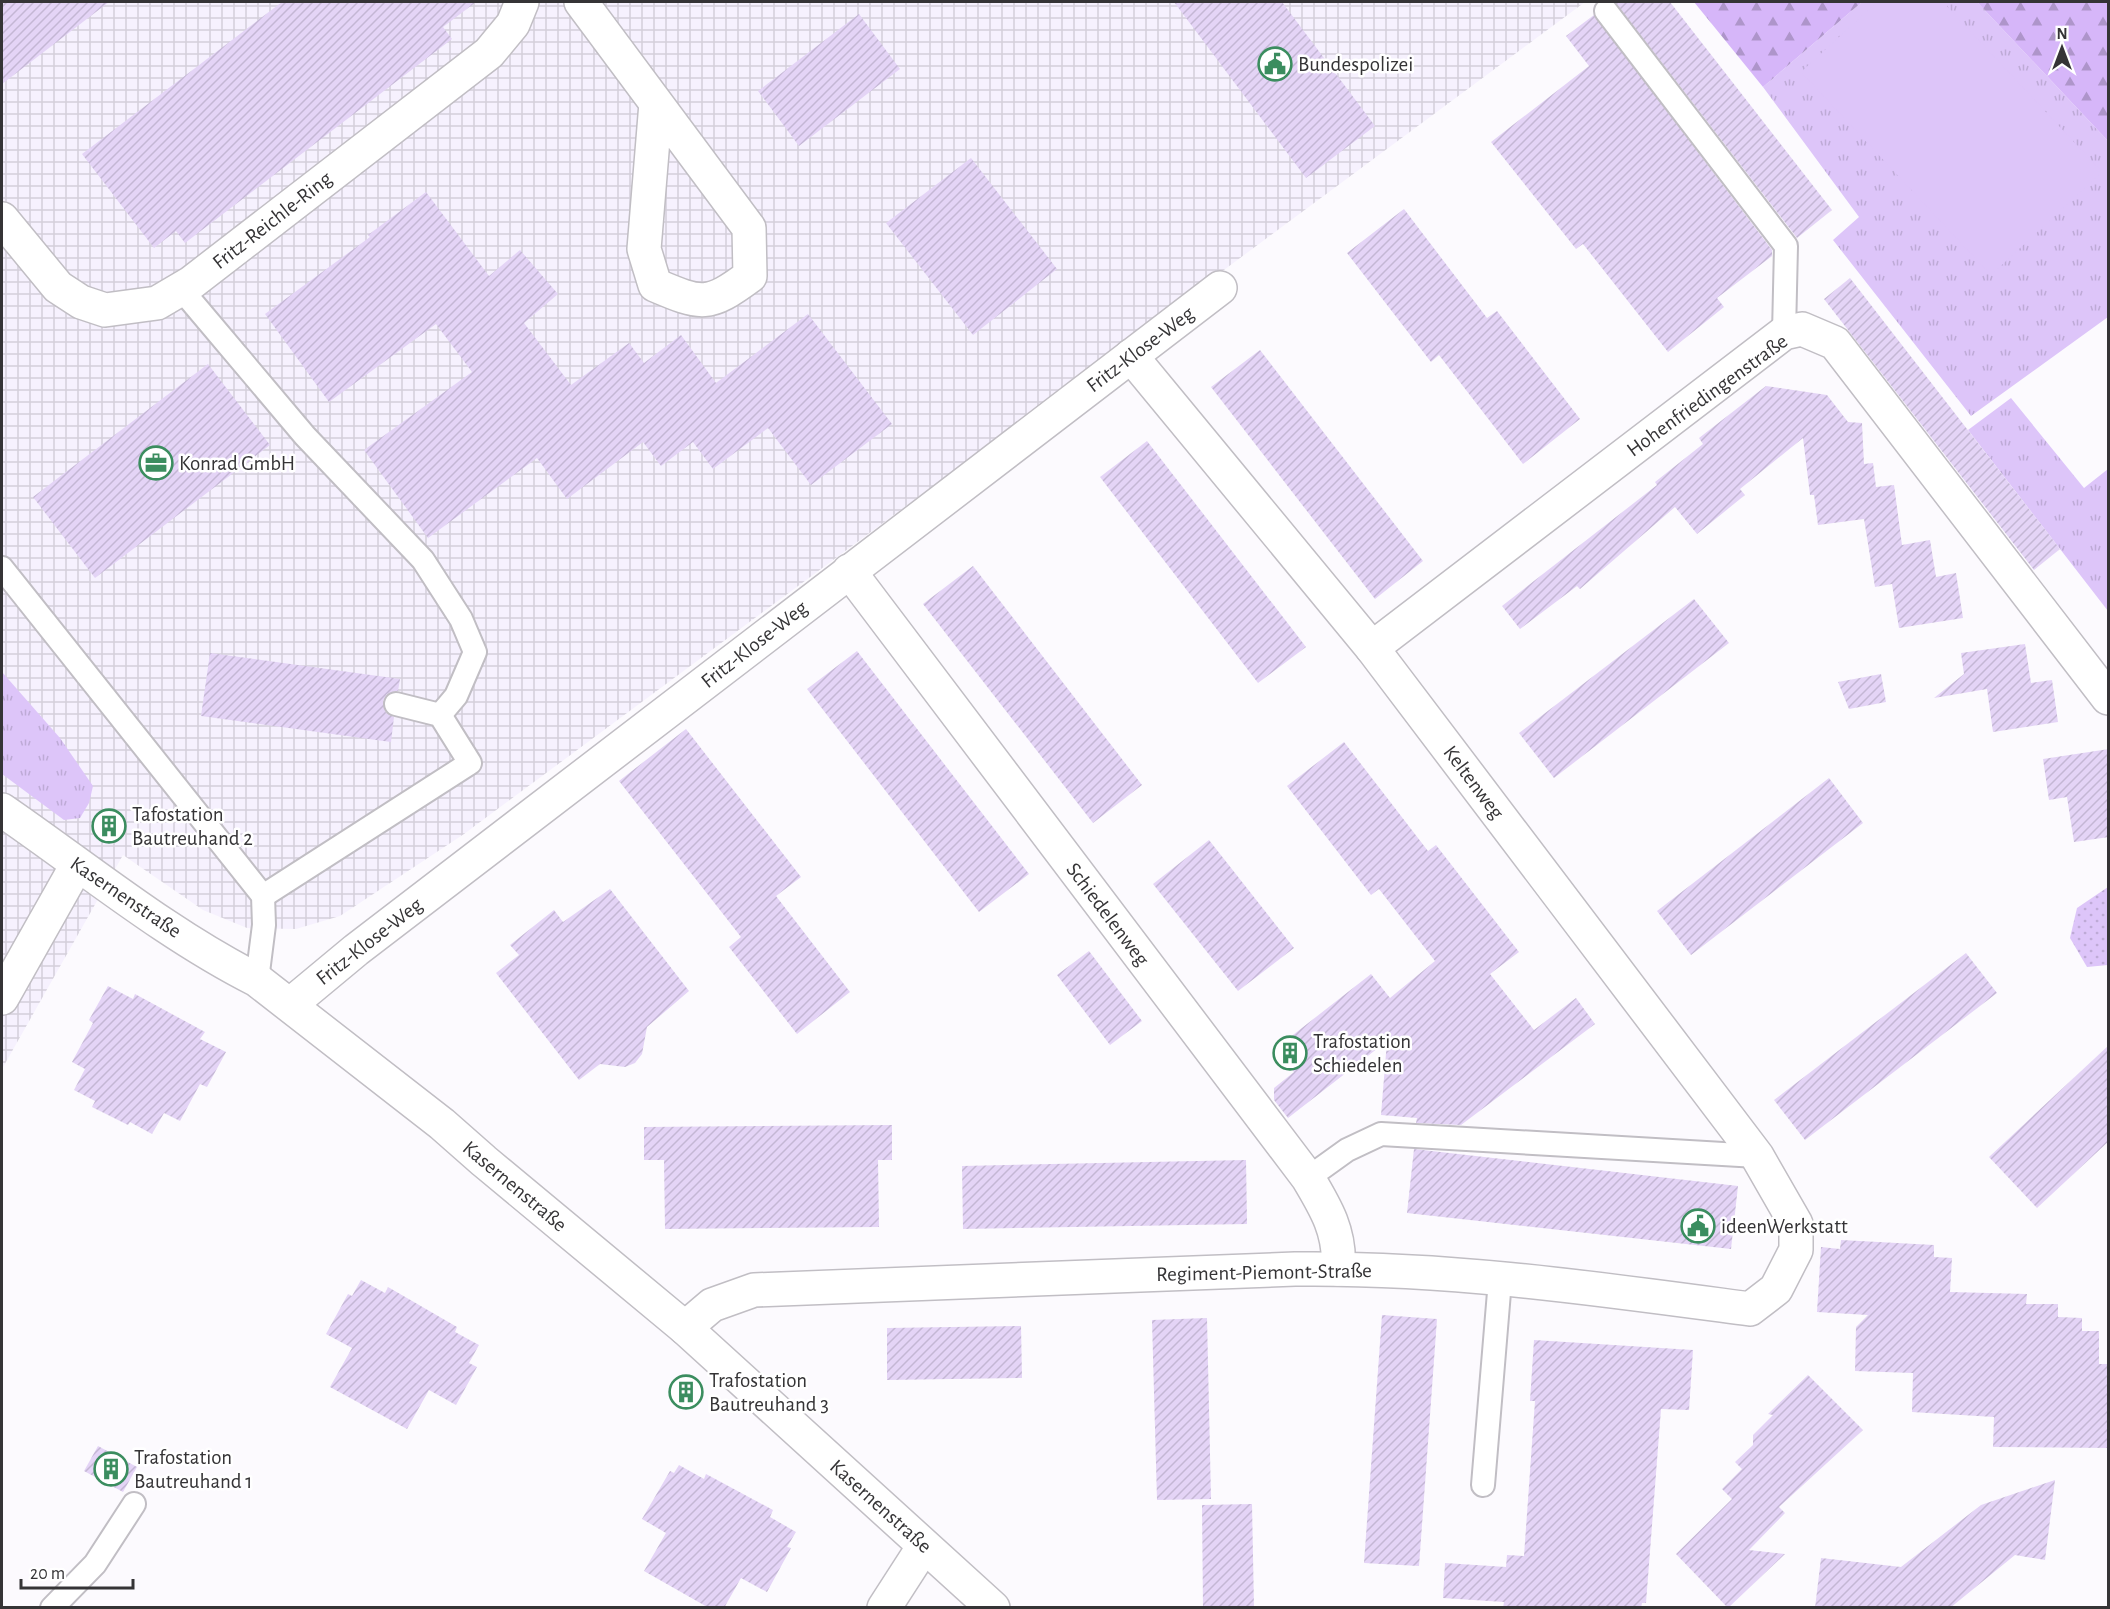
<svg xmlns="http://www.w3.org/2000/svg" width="2110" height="1609" font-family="'Alegreya Sans',sans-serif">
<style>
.industrial{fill:url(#industrial-grid)}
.grass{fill:url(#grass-tufts)}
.forest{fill:url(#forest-firs)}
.park{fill:url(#park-dots)}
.pitch{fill:#ddc5f9}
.building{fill:url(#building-hatch)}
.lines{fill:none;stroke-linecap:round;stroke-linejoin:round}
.service-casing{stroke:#c1bec4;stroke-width:26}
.minor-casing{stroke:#c1bec4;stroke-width:36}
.service{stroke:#fff;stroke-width:22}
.minor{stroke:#fff;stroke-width:33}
.labels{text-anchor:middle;stroke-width:5;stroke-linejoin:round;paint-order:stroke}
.poi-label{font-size:21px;fill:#353436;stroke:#fff;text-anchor:start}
.street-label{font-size:21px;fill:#353436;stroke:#fff}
</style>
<defs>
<pattern id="industrial-grid" width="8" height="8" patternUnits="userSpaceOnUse" patternTransform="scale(1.5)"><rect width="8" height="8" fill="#f6f1fe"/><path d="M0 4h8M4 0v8" fill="none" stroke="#d4cfda"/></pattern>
<pattern id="grass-tufts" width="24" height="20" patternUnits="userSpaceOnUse" patternTransform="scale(1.5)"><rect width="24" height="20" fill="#ddc5f9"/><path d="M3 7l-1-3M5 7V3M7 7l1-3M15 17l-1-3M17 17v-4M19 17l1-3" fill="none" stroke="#beaad6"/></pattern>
<pattern id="forest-firs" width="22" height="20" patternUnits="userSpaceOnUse" patternTransform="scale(1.5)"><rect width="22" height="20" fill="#d6b6f9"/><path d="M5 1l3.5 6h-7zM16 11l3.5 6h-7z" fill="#ae95ca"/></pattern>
<pattern id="park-dots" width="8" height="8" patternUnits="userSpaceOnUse" patternTransform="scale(1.5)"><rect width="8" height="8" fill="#ddc5f9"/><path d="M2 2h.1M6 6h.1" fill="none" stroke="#beaad6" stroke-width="1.8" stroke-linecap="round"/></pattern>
<pattern id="building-hatch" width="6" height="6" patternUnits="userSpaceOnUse" patternTransform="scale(1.5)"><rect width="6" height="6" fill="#e4d4f6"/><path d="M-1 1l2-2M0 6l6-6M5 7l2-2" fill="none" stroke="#c4b7d4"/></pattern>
</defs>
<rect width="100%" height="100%" fill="#fcfafe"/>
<!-- industrial -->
<path class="industrial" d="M 2,2 L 1585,2 L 464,834 L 340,916 L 296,929 L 247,928 L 203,910 L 123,855 L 2,1069 Z"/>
<!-- grass -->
<g class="grass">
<path d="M 1862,2 L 1977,2 L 2108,141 L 2108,317 L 1971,416 L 1833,240 L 1859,217 L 1763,87 Z"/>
<path d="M 2011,398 L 2084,488 L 2108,469 L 2108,611 L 1968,430 Z"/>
<path d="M 2,672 L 60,738 L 93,786 L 89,803 L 80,818 L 64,820 L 2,774 Z"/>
</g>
<!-- forest -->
<g class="forest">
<path d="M 1694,2 L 1862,2 L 1763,87 Z"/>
<path d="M 1977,2 L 2108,2 L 2108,141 Z"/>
</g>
<!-- park -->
<path class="park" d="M 2108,887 L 2108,965 L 2087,967 L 2070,938 L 2077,908 Z"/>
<!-- pitch -->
<path class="pitch" d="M 1877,2 L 1943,2 L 2102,172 L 1991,275 L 1801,72 Z"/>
<!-- building -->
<g class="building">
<path d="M 2,2 L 109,2 L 2,84 Z"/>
<path d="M 282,2 L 476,2 L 443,27 L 452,39 L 185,243 L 176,231 L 154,248 L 82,154 Z"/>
<path d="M 1174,2 L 1282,2 L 1375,126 L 1306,178 Z"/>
<path d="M 1615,2 L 1670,2 L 1832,210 L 1797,238 Z"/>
<path d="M 859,14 L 900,69 L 799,146 L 758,91 Z"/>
<path d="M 1594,15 L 1772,250 L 1772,256 L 1717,298 L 1724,307 L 1668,352 L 1583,244 L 1576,249 L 1491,142 L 1589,66 L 1566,36 Z"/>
<path d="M 971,158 L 1057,269 L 973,335 L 886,223 Z"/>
<path d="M 426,192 L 489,276 L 520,250 L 558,294 L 524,323 L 571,385 L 629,343 L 644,363 L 681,335 L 716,383 L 808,314 L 892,424 L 811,485 L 768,428 L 713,469 L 693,442 L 661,466 L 643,442 L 567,499 L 537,458 L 428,538 L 364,450 L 472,372 L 436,324 L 329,402 L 265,314 L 370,237 L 368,235 Z"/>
<path d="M 1404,209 L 1487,318 L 1497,311 L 1580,419 L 1523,464 L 1439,355 L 1431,362 L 1347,253 Z"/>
<path d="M 1850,278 L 2060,549 L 2034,570 L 1824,299 Z"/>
<path d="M 1260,350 L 1423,561 L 1375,599 L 1211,387 Z"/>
<path d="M 208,364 L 270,445 L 95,578 L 33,497 Z"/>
<path d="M 1766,386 L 1827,395 L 1848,422 L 1862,423 L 1864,464 L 1873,463 L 1876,487 L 1894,485 L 1902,545 L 1930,540 L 1936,577 L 1956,573 L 1963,618 L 1899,628 L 1892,584 L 1875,587 L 1864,519 L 1818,525 L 1814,495 L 1810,495 L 1803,438 L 1740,489 L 1745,495 L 1697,534 L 1675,507 L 1580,589 L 1577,586 L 1520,629 L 1502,606 L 1657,485 L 1655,482 L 1703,444 L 1699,438 Z"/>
<path d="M 1147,441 L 1306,647 L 1258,683 L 1100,477 Z"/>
<path d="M 973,566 L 1142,785 L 1093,823 L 923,604 Z"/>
<path d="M 1694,599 L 1729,643 L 1554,778 L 1519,733 Z"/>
<path d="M 2025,644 L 2031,683 L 2052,680 L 2058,722 L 1993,732 L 1987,689 L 1934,698 L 1964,674 L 1961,653 Z"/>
<path d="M 857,651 L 1029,874 L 979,912 L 807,689 Z"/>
<path d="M 210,653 L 400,679 L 398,691 L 387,694 L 383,701 L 386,713 L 394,717 L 391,742 L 201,716 Z"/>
<path d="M 1881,674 L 1886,702 L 1849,709 L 1838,682 Z"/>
<path d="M 686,729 L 801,877 L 776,896 L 850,992 L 797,1034 L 729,947 L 741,937 L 619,781 Z"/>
<path d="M 1344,742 L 1428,851 L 1436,845 L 1519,952 L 1490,974 L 1534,1030 L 1576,998 L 1595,1024 L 1461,1125 L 1416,1123 L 1417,1118 L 1381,1115 L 1387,1041 L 1288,1118 L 1274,1100 L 1274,1088 L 1294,1072 L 1275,1049 L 1371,974 L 1390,998 L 1435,961 L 1379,889 L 1371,895 L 1287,786 Z"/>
<path d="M 2109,749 L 2109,837 L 2074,842 L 2067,797 L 2049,800 L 2043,759 Z"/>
<path d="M 1829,778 L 1863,823 L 1691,955 L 1657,911 Z"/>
<path d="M 1209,840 L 1294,948 L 1238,991 L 1153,884 Z"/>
<path d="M 610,889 L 689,991 L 647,1027 L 642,1054 L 635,1063 L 625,1067 L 600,1064 L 579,1080 L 496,973 L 519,955 L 510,945 L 554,910 L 563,922 Z"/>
<path d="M 1089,951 L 1142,1021 L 1110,1045 L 1057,975 Z"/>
<path d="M 1966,953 L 1997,993 L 1805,1140 L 1774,1100 Z"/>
<path d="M 108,986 L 133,999 L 135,994 L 205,1032 L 200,1039 L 226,1052 L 207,1087 L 200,1084 L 180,1121 L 164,1113 L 152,1134 L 130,1122 L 128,1125 L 92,1107 L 95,1101 L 74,1090 L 85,1069 L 72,1062 L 93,1023 L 89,1020 Z"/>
<path d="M 2109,1045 L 2109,1141 L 2037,1208 L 1989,1157 Z"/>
<path d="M 892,1125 L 892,1160 L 878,1160 L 879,1227 L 665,1229 L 664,1160 L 644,1160 L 644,1127 Z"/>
<path d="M 1414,1149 L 1738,1186 L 1731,1249 L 1407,1213 Z"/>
<path d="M 1246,1160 L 1247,1224 L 963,1229 L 962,1166 Z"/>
<path d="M 1841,1240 L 1934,1245 L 1934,1257 L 1952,1258 L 1950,1292 L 2027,1294 L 2026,1304 L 2058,1304 L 2058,1317 L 2082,1318 L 2082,1331 L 2099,1331 L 2099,1364 L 2109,1364 L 2109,1448 L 1993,1447 L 1994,1417 L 1912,1412 L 1913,1373 L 1855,1371 L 1856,1327 L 1868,1315 L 1817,1312 L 1821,1247 L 1840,1249 Z"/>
<path d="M 361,1280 L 385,1293 L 388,1287 L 457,1327 L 455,1332 L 479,1345 L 469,1363 L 477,1367 L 456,1405 L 429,1390 L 407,1429 L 330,1387 L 352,1348 L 326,1334 L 348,1294 L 352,1296 Z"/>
<path d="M 1382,1315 L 1437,1319 L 1419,1566 L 1364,1563 Z"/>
<path d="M 1207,1318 L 1211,1499 L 1157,1500 L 1152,1320 Z"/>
<path d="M 1021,1326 L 1022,1378 L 887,1380 L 887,1328 Z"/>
<path d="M 1534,1340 L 1693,1350 L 1689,1410 L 1661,1409 L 1646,1603 L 1642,1603 L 1641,1608 L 1503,1608 L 1504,1602 L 1443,1598 L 1445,1563 L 1506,1567 L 1507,1555 L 1524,1556 L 1535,1401 L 1530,1401 Z"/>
<path d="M 1808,1375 L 1863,1430 L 1779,1507 L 1785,1513 L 1749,1550 L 1785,1554 L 1728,1608 L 1676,1554 L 1732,1499 L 1722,1489 L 1742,1469 L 1735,1462 L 1753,1445 L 1753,1435 L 1773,1415 L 1768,1414 Z"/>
<path d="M 98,1446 L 137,1467 L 123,1492 L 84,1471 Z"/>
<path d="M 679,1465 L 704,1479 L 706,1474 L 773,1510 L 770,1517 L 796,1532 L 787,1547 L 791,1548 L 767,1592 L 741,1578 L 724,1608 L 709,1608 L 644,1571 L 666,1533 L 642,1519 L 670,1471 L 674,1473 Z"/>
<path d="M 2055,1480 L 2045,1560 L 2015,1555 L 1950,1608 L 1815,1608 L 1821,1558 L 1901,1567 L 1981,1505 Z"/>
<path d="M 1252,1504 L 1254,1608 L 1203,1608 L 1202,1505 Z"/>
</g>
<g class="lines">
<defs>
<g id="service">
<path d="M 1606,11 L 1786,246 L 1784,333"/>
<path d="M 181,289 L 305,436 L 423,560 L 461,619 L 475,652 L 456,696 L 440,715"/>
<path d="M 2,568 L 263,896 L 264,925 L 257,980"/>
<path d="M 263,896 L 470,763 L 440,715 L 396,704"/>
<path d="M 1308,1178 L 1347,1150 L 1381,1134 L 1757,1156"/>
<path d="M 1483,1485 L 1500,1280"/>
<path d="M 52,1608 L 95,1564 L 134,1504"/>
</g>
<g id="minor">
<path d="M 581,2 L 749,228 L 750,276 C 708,307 702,305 655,285 L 644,249 L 656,103"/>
<path d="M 2,219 L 58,287 L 81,302 L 105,310 L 157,303 L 191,283 L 489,53 L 513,24 L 522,2"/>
<path d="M 849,571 L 1308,1178 C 1326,1208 1341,1233 1338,1269"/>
<path d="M 1372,648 L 1784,333 L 1802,329 L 1835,343 L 2108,698"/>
<path d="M 2,810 C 85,867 166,934 257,980 L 442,1124 L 484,1161 L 685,1328 L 993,1608"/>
<path d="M 2,998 L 77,865"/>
<path d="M 291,1004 L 356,950 L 1220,288"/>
<path d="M 685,1328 L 712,1305 L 754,1290 L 1295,1269 C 1447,1267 1600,1289 1750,1309 L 1776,1289 L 1796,1250 L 1796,1224 L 1757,1156 L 1372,648 L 1131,356"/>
<path d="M 884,1608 L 924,1546"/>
</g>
</defs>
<!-- service casing -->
<use href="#service" class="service-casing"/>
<!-- minor casing -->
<use href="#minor" class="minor-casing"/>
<!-- service -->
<use href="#service" class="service"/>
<!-- minor -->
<use href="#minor" class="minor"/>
</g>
<!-- icons -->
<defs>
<symbol id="civic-ring" viewBox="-11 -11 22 22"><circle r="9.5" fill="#fff" stroke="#3b8d5f" stroke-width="1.5"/><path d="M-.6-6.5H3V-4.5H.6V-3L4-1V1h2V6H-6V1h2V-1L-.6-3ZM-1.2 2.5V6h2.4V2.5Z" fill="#3b8d5f"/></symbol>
<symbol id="office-ring" viewBox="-11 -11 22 22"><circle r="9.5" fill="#fff" stroke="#3b8d5f" stroke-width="1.5"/><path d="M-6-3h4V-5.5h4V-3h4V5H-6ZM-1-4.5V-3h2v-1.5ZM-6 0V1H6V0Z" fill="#3b8d5f"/></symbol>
<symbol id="building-ring" viewBox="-11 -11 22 22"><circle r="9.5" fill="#fff" stroke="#3b8d5f" stroke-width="1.5"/><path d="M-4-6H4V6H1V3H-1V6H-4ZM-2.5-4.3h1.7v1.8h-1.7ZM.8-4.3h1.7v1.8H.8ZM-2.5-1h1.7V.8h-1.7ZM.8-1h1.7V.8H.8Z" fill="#3b8d5f"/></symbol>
</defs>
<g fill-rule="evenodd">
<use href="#civic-ring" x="1256" y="45" width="38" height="38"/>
<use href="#office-ring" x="137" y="444" width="38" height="38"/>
<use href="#building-ring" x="90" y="807" width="38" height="38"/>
<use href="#building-ring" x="1271" y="1034" width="38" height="38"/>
<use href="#civic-ring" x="1679" y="1207" width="38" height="38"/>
<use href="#building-ring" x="667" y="1373" width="38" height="38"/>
<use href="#building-ring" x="92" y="1450" width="38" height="38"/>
</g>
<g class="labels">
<!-- poi labels -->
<g class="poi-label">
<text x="1298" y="71">Bundespolizei</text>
<text x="179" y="470">Konrad GmbH</text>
<text x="132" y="821">Tafostation<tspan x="132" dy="24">Bautreuhand 2</tspan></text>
<text x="1313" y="1048">Trafostation<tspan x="1313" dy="24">Schiedelen</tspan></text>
<text x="1721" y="1233">ideenWerkstatt</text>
<text x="709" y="1387">Trafostation<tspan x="709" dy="24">Bautreuhand 3</tspan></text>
<text x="134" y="1464">Trafostation<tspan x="134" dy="24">Bautreuhand 1</tspan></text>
</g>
<!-- street labels -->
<g class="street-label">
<text transform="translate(272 220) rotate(-38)" y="7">Fritz-Reichle-Ring</text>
<text transform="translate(1140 349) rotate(-37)" y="7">Fritz-Klose-Weg</text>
<text transform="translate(1707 395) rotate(-36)" y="7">Hohenfriedingenstraße</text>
<text transform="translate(754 644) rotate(-38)" y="7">Fritz-Klose-Weg</text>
<text transform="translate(1474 782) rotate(53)" y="7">Keltenweg</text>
<text transform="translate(126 897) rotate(34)" y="7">Kasernenstraße</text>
<text transform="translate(1108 914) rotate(53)" y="7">Schiedelenweg</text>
<text transform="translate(369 941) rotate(-38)" y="7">Fritz-Klose-Weg</text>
<text transform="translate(515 1186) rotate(40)" y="7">Kasernenstraße</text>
<text transform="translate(1264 1272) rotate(-1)" y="7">Regiment-Piemont-Straße</text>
<text transform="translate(881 1506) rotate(42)" y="7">Kasernenstraße</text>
</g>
</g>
<!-- border -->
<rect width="2110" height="1609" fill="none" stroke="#353436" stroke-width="6"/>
<!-- north arrow -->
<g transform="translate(2062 48)" stroke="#ffffff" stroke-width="4.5" paint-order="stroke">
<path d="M0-4.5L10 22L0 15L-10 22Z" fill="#353436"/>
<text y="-9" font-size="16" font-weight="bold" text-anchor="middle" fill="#353436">N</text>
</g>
<!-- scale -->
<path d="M21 1579v9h112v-9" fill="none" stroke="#353436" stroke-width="3"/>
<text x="30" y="1579" font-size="18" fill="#353436" stroke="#ffffff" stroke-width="4.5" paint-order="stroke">20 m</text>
</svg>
